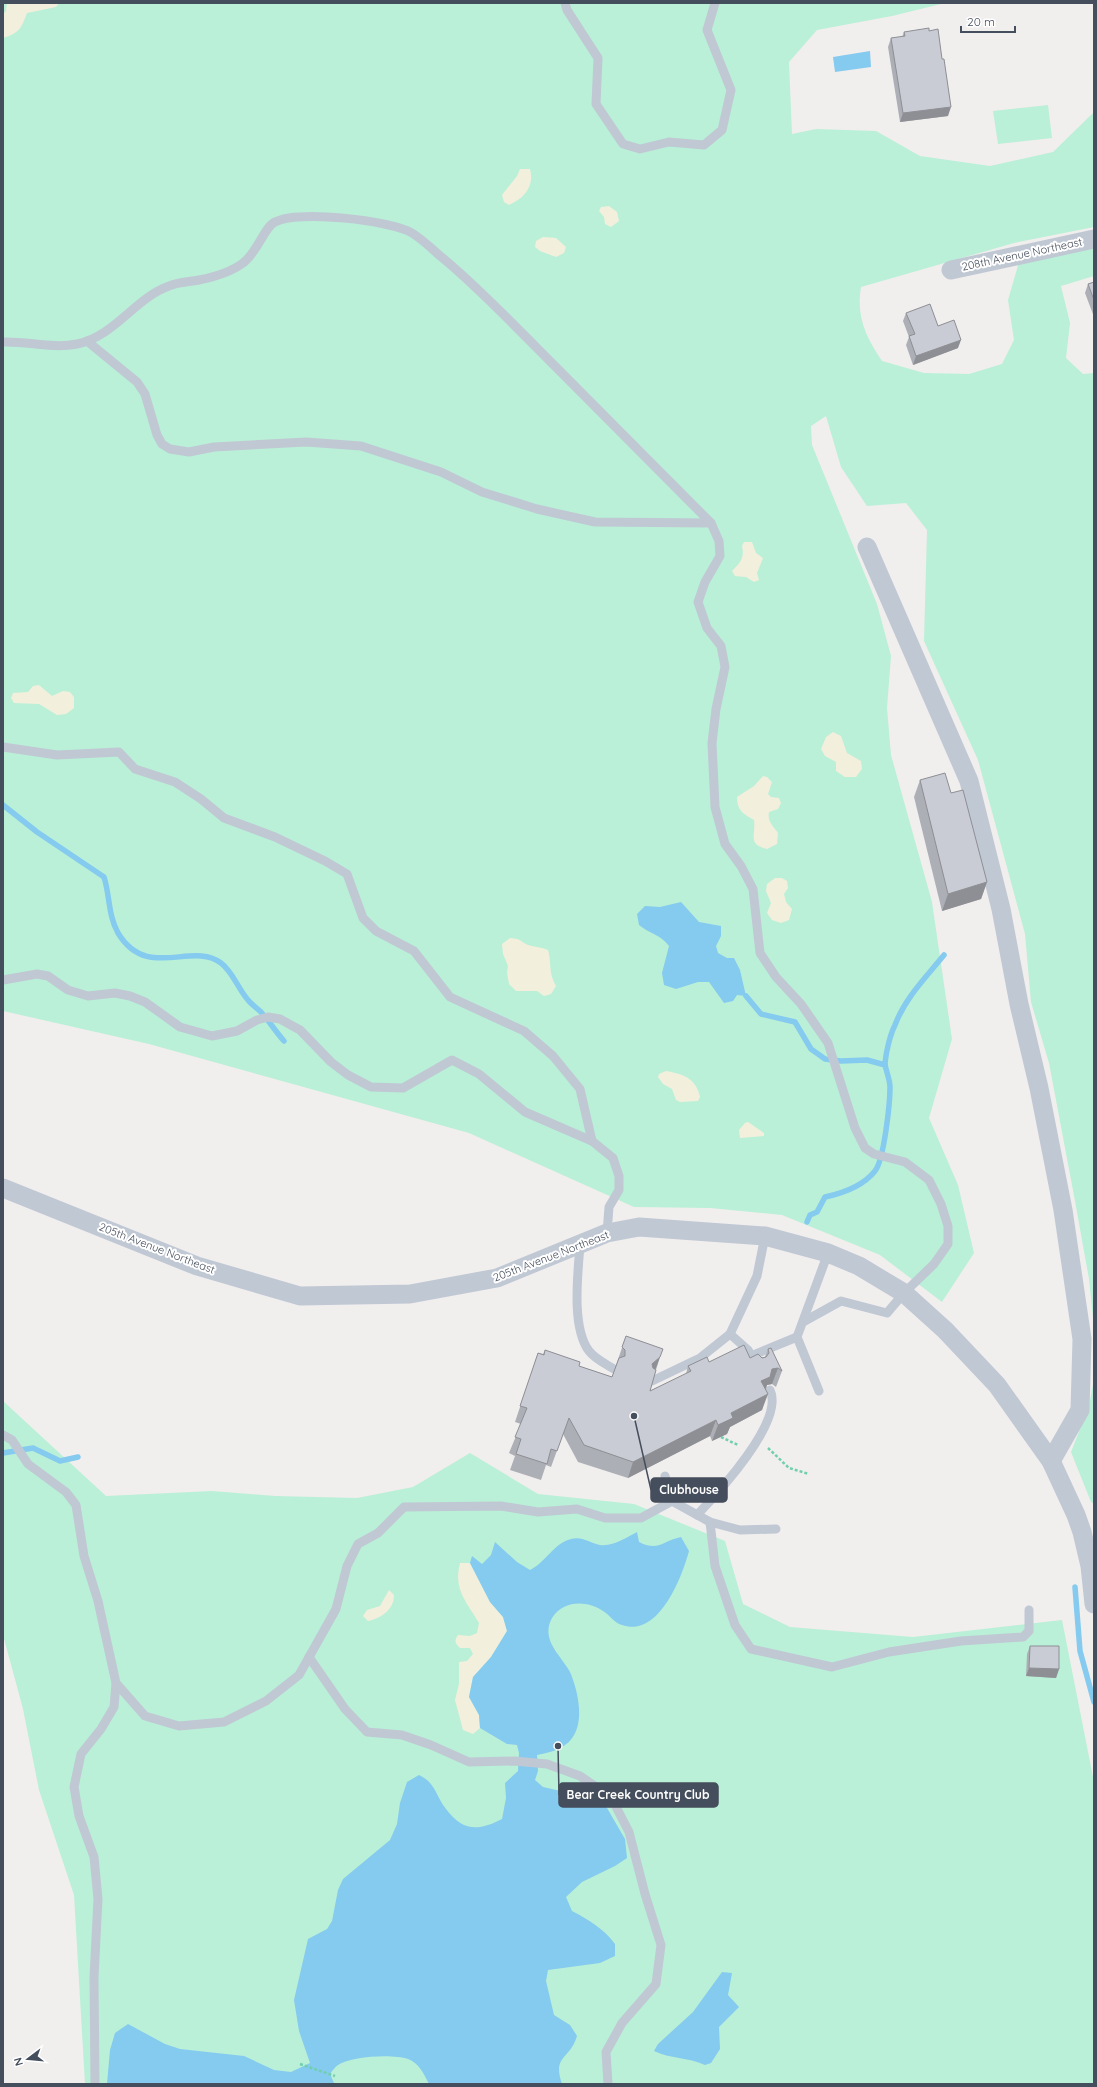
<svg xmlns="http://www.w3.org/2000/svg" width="1097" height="2087" font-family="Quicksand,sans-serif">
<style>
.green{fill:#baf0d7}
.sand{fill:#f3efdd}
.water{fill:#85caef}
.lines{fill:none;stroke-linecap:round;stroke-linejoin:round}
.stream{stroke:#85caef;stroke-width:5.5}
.path{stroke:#71cfae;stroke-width:2.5;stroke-dasharray:3 2;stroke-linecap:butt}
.lane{stroke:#c0c8d4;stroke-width:9}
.street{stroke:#c0c8d4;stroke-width:19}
.wall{fill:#adafb6}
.shaded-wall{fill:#8d8f94}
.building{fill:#c9ccd4;stroke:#8d8f94}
.labels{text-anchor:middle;stroke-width:4;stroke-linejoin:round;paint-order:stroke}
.street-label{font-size:11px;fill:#454e5c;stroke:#fff}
.leader{fill:none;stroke:#454e5c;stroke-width:1.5}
.callout-dot{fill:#454e5c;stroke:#fff;stroke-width:1.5}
.callout{fill:#454e5c;stroke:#454e5c;stroke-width:1.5}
.callout-label{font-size:12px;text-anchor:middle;font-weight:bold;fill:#fff}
</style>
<rect width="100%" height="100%" fill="#f1eeee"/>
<!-- green -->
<g class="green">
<path d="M 3,3 L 945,3 L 892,16 L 817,30 L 789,62 L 792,134 L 816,129 L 876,131 L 920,156 L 990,166 L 1053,152 L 1093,113 L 1094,97 L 1094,227 L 1014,243 L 861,287 C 856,317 866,337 882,361 L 924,373 L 969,374 L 1002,364 L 1014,340 L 1008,300 L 1019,262 L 1094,247 L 1094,276 L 1061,286 L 1070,323 L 1066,358 L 1083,374 L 1094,373 L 1094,1328 L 1089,1279 L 1075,1201 L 1049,1063 L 1031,1002 L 1025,934 L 978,760 L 924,641 L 927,530 L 906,503 L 867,506 L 841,467 L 826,416 L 811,426 L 812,445 L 877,604 L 891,656 L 887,708 L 891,755 L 932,902 L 952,1039 L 929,1118 L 958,1185 L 974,1253 L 942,1302 L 880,1255 L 782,1215 L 710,1208 L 634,1207 L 469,1133 L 149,1044 L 3,1011 Z"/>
<path d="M 1048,105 L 1052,138 L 998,144 L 993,111 Z"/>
<path d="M 1094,1379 L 1094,1504 L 1091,1502 L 1071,1452 L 1089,1406 Z"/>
<path d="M 3,1401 L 106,1496 L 212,1491 L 275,1496 L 357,1498 L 413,1487 L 470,1453 L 538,1494 L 634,1504 L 725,1541 L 743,1604 L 790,1627 L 913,1637 L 1062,1620 L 1094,1782 L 1094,2084 L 85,2084 L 74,1895 L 39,1790 L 23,1709 L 3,1635 Z"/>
</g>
<!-- sand -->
<g class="sand">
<path d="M 7,3 L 59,3 L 56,7 L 27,13 C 21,29 19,33 3,38 L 3,14 L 6,11 Z"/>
<path d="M 520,169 L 530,169 C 535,187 523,199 509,205 L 504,202 L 502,195 L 517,176 Z"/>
<path d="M 609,206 L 617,212 L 619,221 L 611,227 L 605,224 L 604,217 L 599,211 L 601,207 Z"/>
<path d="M 543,237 L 556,238 L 566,247 L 564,253 L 556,257 L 540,251 L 535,247 L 536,241 Z"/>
<path d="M 744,542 L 752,542 L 756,553 L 763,558 L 757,573 L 759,580 L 754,582 L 746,577 L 735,576 L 732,571 C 740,563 745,558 742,546 Z"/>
<path d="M 39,685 L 52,696 L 63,691 L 70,692 L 74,697 L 74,708 L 66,714 L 57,715 L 39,704 L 14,703 L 11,698 L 13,693 L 28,692 L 33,686 Z"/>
<path d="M 833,732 L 841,736 L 847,753 L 861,761 L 862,769 L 856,777 L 845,777 L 836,771 L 836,762 L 825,756 L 821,749 L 826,737 Z"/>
<path d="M 763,776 L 767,777 L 772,782 L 768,794 L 771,797 L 779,798 L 781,803 L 778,809 L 769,812 C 767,821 773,826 778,833 L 777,844 L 767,849 C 747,844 756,836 754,820 C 743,814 737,810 737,797 L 754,786 Z"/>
<path d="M 775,878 L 782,878 L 787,881 L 788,888 L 784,894 L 786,902 L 792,909 L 789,920 L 781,923 L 772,920 L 767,913 L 771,903 L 766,891 L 767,884 Z"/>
<path d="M 510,938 C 522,939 519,941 528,945 C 535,947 541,947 548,950 C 552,965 548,971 556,986 L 551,994 L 544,996 L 537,991 L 516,991 L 509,984 L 507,973 L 508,966 L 503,954 L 502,944 Z"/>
<path d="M 666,1071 C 683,1074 696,1078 700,1097 L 698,1101 L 680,1102 L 676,1100 L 672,1089 L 663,1084 L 658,1077 L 659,1074 Z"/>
<path d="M 748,1122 L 764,1133 L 764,1136 L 740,1138 L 739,1130 L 745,1123 Z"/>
<path d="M 460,1563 L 470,1563 L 490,1602 L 503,1617 L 507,1631 L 491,1657 L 473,1677 L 469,1697 L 479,1715 L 480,1728 L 473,1734 L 463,1730 L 455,1700 L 459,1684 L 459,1662 L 467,1661 L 473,1654 L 470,1648 L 460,1648 C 455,1643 454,1641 458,1635 L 470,1636 L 477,1633 L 479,1623 C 467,1602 453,1590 460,1563 Z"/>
<path d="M 389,1590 L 394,1595 C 394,1610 381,1618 368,1621 L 363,1616 L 367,1610 L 380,1606 Z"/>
</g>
<!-- water -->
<g class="water">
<path d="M 870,51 L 871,67 L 835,72 L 833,57 Z"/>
<path d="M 681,902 L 699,922 L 721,926 L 721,936 L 716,946 L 718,953 L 727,958 L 734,958 L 740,970 L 746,996 L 737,995 L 733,1001 L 724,1003 L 709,982 L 698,982 L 676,989 L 664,985 L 662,973 L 669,946 C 660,934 650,934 639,925 L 637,914 L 645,906 L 660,907 Z"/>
<path d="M 637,1532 L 639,1542 C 659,1552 662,1541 681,1537 L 689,1551 C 682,1577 659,1638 622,1625 C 614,1623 610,1615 603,1611 C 587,1600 563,1600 552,1618 C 540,1640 561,1655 570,1672 C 579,1693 587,1730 565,1745 C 558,1751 546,1753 537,1755 L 538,1771 L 535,1780 L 543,1787 L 596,1799 L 607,1808 L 625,1839 L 627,1858 L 615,1866 L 582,1882 L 566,1897 L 572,1911 C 589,1920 603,1928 615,1944 L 615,1956 L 600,1963 L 548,1970 L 546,1981 L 554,2015 L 570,2025 L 577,2036 C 570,2060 552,2055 562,2084 L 429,2084 C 424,2074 419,2063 408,2059 C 393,2054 351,2056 338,2065 C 335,2067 332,2071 330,2074 L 334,2083 L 339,2084 L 107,2084 L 110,2050 L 115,2033 L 128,2024 L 165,2044 L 180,2049 L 244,2056 L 274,2070 L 291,2072 L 310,2063 L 299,2031 L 294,2000 L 308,1939 L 327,1929 L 332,1921 L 338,1890 L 343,1879 L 390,1840 L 397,1824 L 400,1803 L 407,1782 L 419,1775 C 436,1783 435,1795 446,1809 C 463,1832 479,1831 502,1819 L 506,1798 L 505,1783 L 518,1771 L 519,1753 L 517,1745 L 507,1744 L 480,1728 L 479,1715 L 469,1697 L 473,1677 L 491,1657 L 507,1631 L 503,1617 L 490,1602 L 470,1563 L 472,1556 L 482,1564 L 491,1555 L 495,1542 L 517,1562 L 530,1570 C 545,1563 554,1543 571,1539 C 582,1536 590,1543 600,1545 C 613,1547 627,1537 637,1532 Z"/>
<path d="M 722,1972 L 732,1973 L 728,1995 L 739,2007 L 719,2027 L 720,2049 L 711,2063 L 705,2065 C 688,2057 670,2059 654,2051 L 658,2044 L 693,2012 Z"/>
</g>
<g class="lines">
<!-- stream -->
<g class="stream">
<path d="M 3,805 L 37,832 L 104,877 C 110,896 108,915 118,933 C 147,981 192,941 221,963 C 233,972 238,989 248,1000 C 252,1005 257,1008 261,1012 C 269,1021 276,1032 284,1041"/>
<path d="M 746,996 L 761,1014 L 795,1022 L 811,1049 L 825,1059 L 841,1061 L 867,1060 L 885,1065"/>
<path d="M 807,1222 L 810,1215 L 817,1212 L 825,1197 C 844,1193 863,1186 875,1171 C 884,1160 890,1103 890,1087 C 890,1079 885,1069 885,1063 C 886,1052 890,1035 895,1025 C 905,998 926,977 944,955"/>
<path d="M 3,1453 L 33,1448 L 60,1461 L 78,1457"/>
<path d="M 1075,1587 L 1080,1651 L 1094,1702"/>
</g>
<!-- path -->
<g class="path">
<path d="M 721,1437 L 738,1445"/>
<path d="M 768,1448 L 789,1468 L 809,1474"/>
<path d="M 300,2064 L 335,2076"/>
</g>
<!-- lane -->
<g class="lane">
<path d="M 565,3 L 567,10 L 598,58 L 596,104 L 623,144 L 640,149 L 669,142 L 704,145 L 722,130 L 731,90 L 707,30 L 715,3"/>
<path d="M 87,341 L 137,382 L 145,394 L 157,435 L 162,444 L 170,449 L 189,452 L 214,447 L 306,442 L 361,446 L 441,472 L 482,492 L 537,509 L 595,522 L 711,523"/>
<path d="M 3,342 C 28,341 52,349 77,344 C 115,336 135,298 169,286 C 178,282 189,282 199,280 C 214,277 231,272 243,263 C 257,253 265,226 275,222 C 298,210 390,220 412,233 C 422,239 431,248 439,255 C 470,280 497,308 525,336 C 587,399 649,461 711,523 L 719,541 L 720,556 L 705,582 L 698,602 L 707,628 L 721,646 L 725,667 L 716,709 L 712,743 L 715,807 L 725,844 L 741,866 L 753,889 L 760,953 L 776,977 L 801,1004 L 828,1043 L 855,1128 L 865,1148 L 874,1154 L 905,1162 L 929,1180 L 941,1204 L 948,1226 L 948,1244 L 934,1264 L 904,1293 L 887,1313 L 841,1301 L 803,1322"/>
<path d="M 3,747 L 57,755 L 119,752 L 135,769 L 175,782 L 201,799 L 224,818 L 275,837 L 325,861 L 347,874 L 363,918 L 376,931 L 414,951 L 450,997 L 524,1031 L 553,1056 L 580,1089 L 592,1141 L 613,1158 L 619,1176 L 619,1190 L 609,1207 L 607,1233"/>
<path d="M 3,980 L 37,974 L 48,976 L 68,990 L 88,996 L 115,993 L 130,996 L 145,1002 L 180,1027 L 212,1036 L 237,1031 L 257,1020 L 268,1017 L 280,1019 L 300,1030 L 331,1062 L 348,1075 L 371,1087 L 403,1088 L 452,1060 L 479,1074 L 525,1112 L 592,1141"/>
<path d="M 580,1245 C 578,1273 571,1327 589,1351 C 595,1359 606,1364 614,1369"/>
<path d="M 730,1334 L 748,1350 L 754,1361"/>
<path d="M 751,1356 L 797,1337"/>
<path d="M 652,1381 L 700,1358 L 730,1334 L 757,1276 L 765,1236"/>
<path d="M 819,1391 L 797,1337 L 828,1253"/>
<path d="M 3,1435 L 12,1440 L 28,1464 L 66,1492 L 76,1505 L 84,1556 L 98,1601 L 116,1683 L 145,1716 L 179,1726 L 224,1722 L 266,1701 L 299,1675 L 336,1609 L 347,1566 L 358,1544 L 378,1533 L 404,1507 L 501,1506 L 538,1512 L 577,1509 L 605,1518 L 641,1518 L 672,1501"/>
<path d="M 665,1476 L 672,1501 L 710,1522 L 740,1530 L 776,1529"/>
<path d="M 697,1515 C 718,1493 785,1421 770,1390"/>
<path d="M 710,1522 L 715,1566 L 735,1625 L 751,1649 L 832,1667 L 889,1652 L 961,1641 L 1023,1637 L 1029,1631 L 1029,1610"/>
<path d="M 309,1657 L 345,1709 L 367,1732 L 402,1735 L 431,1745 L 469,1762 L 514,1761 L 547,1764 L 580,1776 L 611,1797 L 629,1832 L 645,1894 L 661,1945 L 656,1984 L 622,2023 L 606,2052 L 608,2084"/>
<path d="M 95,2084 L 94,1977 L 98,1899 L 94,1857 L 79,1816 L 74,1787 L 81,1754 L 101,1729 L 114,1707 L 116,1683"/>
</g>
<!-- street -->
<g class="street">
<path d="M 951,270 L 1094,239"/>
<path d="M 867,547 L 969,781 L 1001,909 L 1019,1004 L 1039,1088 L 1063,1210 L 1082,1339 L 1080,1410 L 1051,1461"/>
<path d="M 3,1188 L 197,1266 L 300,1296 L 410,1294 L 497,1278 L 607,1233 L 639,1227 L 765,1236 L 828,1253 L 859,1266 L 904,1293 L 945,1330 L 997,1385 L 1051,1461 L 1076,1515 L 1082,1532 L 1090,1566 L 1094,1604"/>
</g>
</g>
<!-- wall -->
<g class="wall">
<path d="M 929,31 L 948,116 L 900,122 L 888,47 L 891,38 L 902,37 L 904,32 Z"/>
<path d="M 1094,282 L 1094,317 L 1085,293 L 1088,284 Z"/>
<path d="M 906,313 L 938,326 L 958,348 L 913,365 L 906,345 L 909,337 L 903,321 Z"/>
<path d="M 920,780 L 951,793 L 987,882 L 981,899 L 942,911 L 914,797 Z"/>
<path d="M 626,1336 L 660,1357 L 656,1370 L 650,1391 L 686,1374 L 688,1366 L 709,1362 L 765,1357 L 768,1349 L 782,1371 L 776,1387 L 772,1384 L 767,1385 L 762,1410 L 730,1427 L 727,1434 L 712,1441 L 710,1436 L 628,1478 L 578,1462 L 563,1434 L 551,1467 L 546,1465 L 541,1480 L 510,1470 L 515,1456 L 509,1453 L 521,1424 L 515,1422 L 538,1353 L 543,1354 L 545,1350 L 579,1366 L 612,1377 Z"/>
<path d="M 1030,1646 L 1059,1669 L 1056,1678 L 1026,1676 L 1027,1654 Z"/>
</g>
<!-- shaded-wall -->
<g class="shaded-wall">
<path d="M 951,107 L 948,116 L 900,122 L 903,113 Z"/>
<path d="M 961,340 L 958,348 L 913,365 L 916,356 Z"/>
<path d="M 987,882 L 981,899 L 942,911 L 948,894 Z"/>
<path d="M 660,1357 L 654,1373 L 652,1364 Z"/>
<path d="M 778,1368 L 772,1384 L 767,1385 L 764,1393 L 761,1381 L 772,1369 Z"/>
<path d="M 768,1394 L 762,1410 L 730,1427 L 727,1434 L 712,1441 L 718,1425 L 731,1413 Z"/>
<path d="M 716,1420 L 710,1436 L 628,1478 L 633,1462 Z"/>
<path d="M 1029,1668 L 1059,1669 L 1056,1678 L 1026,1676 Z"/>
</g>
<!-- building -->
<g class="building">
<path d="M 929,28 L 929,31 L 938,29 L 942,59 L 944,59 L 951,107 L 903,113 L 891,38 L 905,36 L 904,32 Z"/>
<path d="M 1094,282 L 1094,300 L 1088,284 Z"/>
<path d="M 930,304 L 938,326 L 954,320 L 961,340 L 916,356 L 909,336 L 915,334 L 906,313 Z"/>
<path d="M 945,773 L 951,793 L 963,790 L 987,882 L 948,894 L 920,780 Z"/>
<path d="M 626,1336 L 663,1349 L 660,1357 L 652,1364 L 653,1368 L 656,1370 L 650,1391 L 691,1371 L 688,1366 L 707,1357 L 709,1362 L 744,1345 L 750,1358 L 758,1354 L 762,1358 L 766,1357 L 769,1353 L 768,1349 L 771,1348 L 782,1371 L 778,1368 L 772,1369 L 770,1377 L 761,1381 L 768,1394 L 731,1413 L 733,1418 L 718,1425 L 716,1420 L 633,1462 L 584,1445 L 569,1418 L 557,1451 L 551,1449 L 547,1464 L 516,1454 L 521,1439 L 515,1437 L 527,1408 L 520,1406 L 538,1353 L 544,1355 L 545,1350 L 580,1362 L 579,1366 L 612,1377 L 619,1358 L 625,1356 L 625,1350 L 622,1347 Z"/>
<path d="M 1030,1646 L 1059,1646 L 1059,1669 L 1029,1668 Z"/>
</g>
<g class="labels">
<!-- street labels -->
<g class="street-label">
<text transform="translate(1022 254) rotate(-12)" y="4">208th Avenue Northeast</text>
<text transform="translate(157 1248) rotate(21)" y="4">205th Avenue Northeast</text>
<text transform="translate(551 1256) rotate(-21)" y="4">205th Avenue Northeast</text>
</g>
</g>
<!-- callouts -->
<path class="leader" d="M634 1416L651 1490M558 1746L559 1795"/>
<g class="callout-dot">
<circle cx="634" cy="1416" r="4"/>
<circle cx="558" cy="1746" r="4"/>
</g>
<g class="callout">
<rect x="651" y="1478" width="76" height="24" rx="4"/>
<rect x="559" y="1783" width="159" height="24" rx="4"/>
</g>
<g class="callout-label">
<text x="689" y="1494">Clubhouse</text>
<text x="638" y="1799">Bear Creek Country Club</text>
</g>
<!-- border -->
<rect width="1097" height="2087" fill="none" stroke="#454e5c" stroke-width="8"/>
<!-- north arrow -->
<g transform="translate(28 2059) rotate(254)" stroke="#ffffff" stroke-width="3" paint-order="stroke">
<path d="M0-3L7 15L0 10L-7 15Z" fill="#454e5c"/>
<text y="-6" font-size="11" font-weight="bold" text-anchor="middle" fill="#454e5c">N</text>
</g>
<!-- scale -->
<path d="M961 26v6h54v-6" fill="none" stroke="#454e5c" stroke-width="2"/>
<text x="967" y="26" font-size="12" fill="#454e5c" stroke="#ffffff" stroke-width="3" paint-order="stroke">20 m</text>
</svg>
